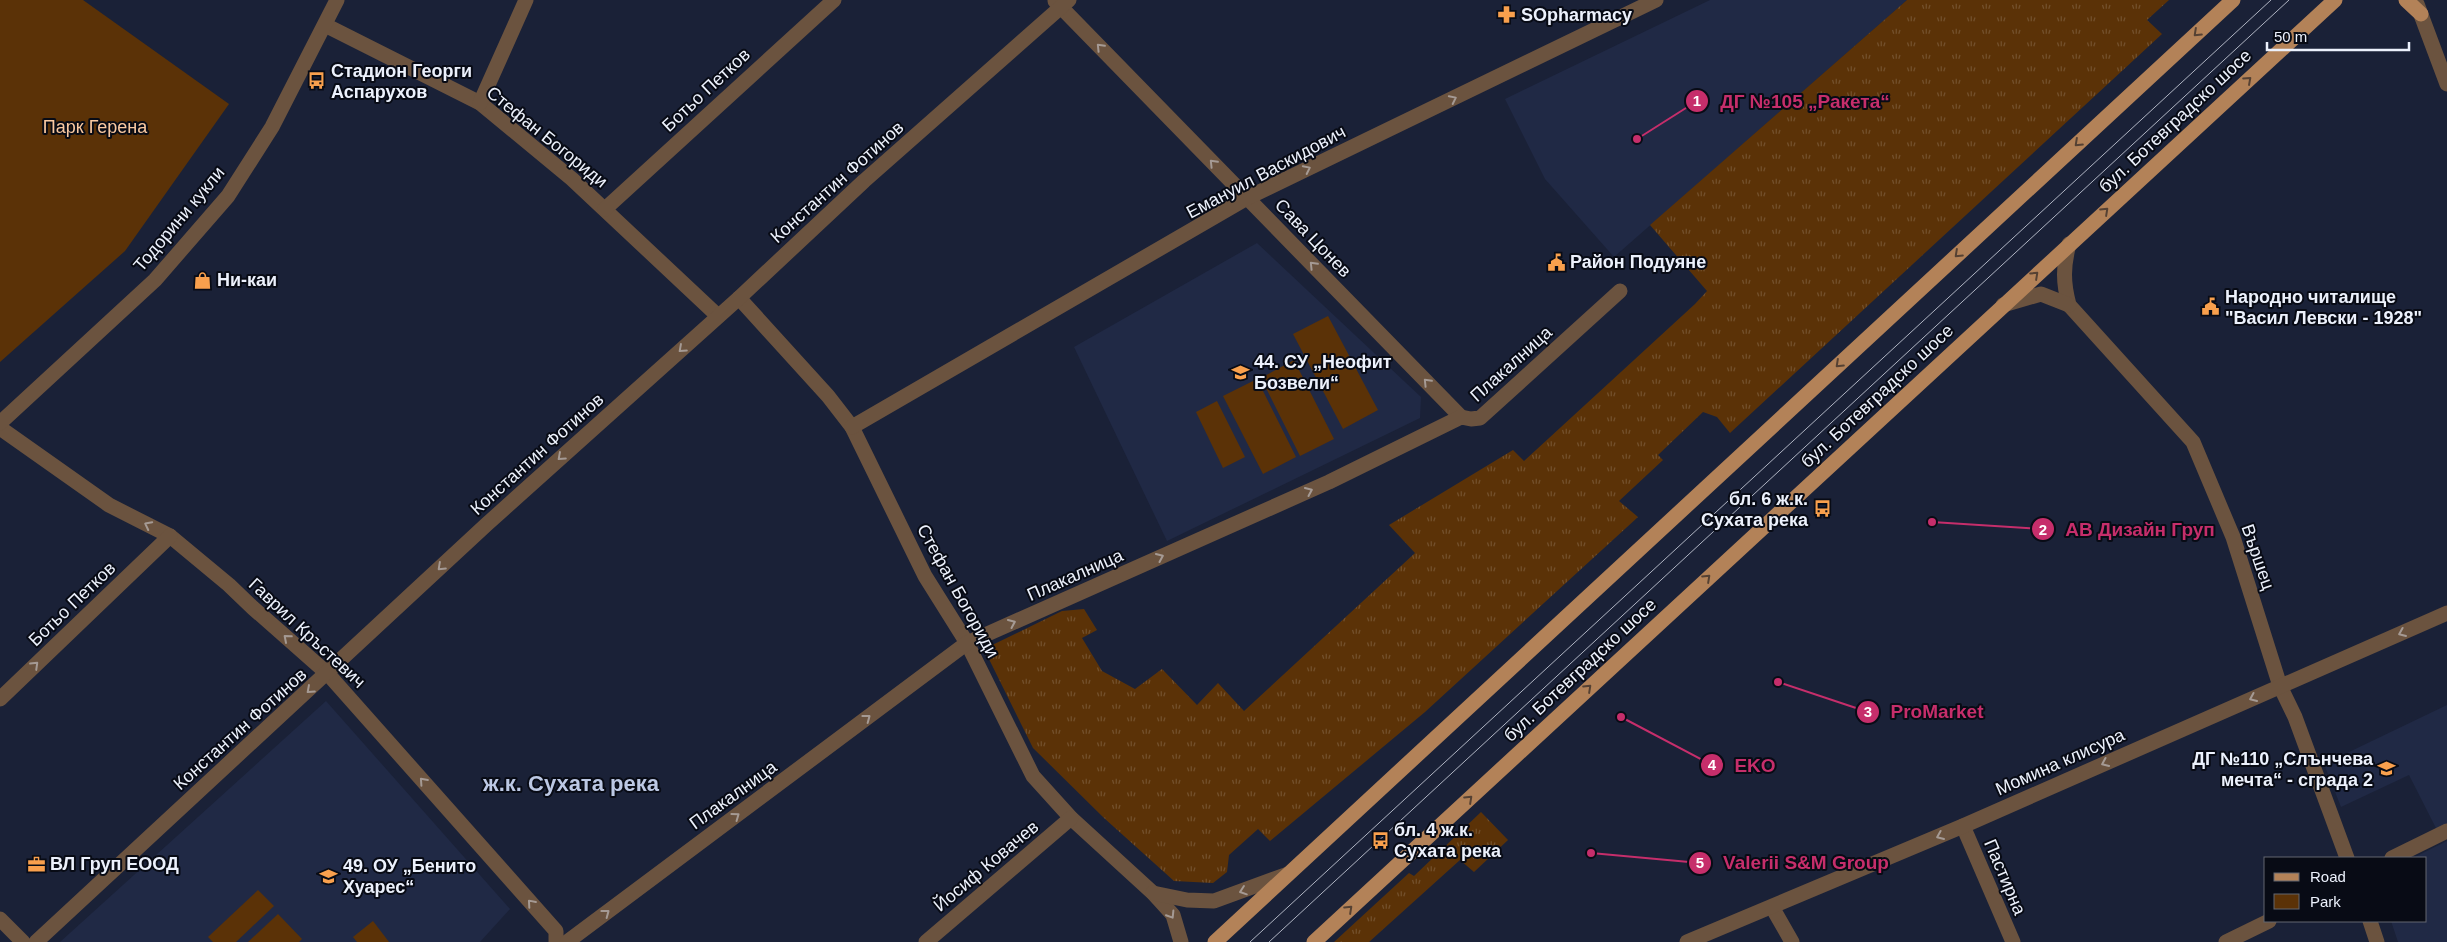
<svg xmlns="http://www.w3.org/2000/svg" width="2447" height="942" font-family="Arial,sans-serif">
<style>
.built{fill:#202945}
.grass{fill:url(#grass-tufts)}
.green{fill:#5b3207}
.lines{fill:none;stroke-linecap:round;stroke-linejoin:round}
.minor{stroke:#6b533f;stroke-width:15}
.tertiary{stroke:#6b533f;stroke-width:15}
.primary{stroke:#b38258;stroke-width:15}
.tram{stroke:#afb4c2;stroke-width:1}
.oneway{stroke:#554133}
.oneway2{stroke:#a59a94}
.labels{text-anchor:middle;stroke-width:4;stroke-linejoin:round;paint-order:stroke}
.poi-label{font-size:18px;font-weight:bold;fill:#ecf1fc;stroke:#080b15;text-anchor:start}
.street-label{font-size:18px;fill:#ecf1fc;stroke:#080b15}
.park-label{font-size:18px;fill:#fac9a1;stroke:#080b15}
.district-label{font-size:22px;font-weight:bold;fill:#bcc8e4;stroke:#080b15}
.leader{fill:none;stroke:#c62e6b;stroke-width:2}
.callout-dot{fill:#c62e6b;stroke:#080b15;stroke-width:2}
.mark-label{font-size:15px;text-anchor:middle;font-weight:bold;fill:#fff}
.callout-label{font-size:19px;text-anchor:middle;font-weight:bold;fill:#c62e6b;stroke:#080b15;stroke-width:4;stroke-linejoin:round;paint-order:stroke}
</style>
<defs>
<pattern id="grass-tufts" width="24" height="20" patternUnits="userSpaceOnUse" patternTransform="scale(1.25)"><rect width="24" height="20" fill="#5b3207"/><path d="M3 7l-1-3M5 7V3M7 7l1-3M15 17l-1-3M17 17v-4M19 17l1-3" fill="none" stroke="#73502c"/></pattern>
</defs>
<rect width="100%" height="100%" fill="#1a2137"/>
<!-- built -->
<g class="built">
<path d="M 1710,0 L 1907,0 L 1614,257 L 1545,179 L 1505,99 Z"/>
<path d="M 1257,243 L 1421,397 L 1420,418 L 1167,541 L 1074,347 Z"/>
<path d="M 326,701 L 510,909 L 480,942 L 60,942 Z"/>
<path d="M 2447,705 L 2447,825 L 2437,830 L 2409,775 L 2341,807 L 2324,764 Z"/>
<path d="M 2447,841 L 2447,942 L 2398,942 L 2391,921 L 2426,921 L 2426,858 L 2413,858 Z"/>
</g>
<!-- grass -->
<g class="grass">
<path d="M 1907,0 L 2169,0 L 2147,20 L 2162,34 L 1730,433 L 1717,417 L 1703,412 L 1658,455 L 1663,460 L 1619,501 L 1638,517 L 1425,712 L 1270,841 L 1258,829 L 1229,855 L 1227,872 L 1213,883 L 1174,881 L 1104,818 L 1033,748 L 984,649 L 1062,611 L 1084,609 L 1097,630 L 1082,638 L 1102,671 L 1135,689 L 1162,669 L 1197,705 L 1218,683 L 1244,711 L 1415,553 L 1389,525 L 1513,450 L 1524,461 L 1695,304 L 1707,291 L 1650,225 Z"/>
<path d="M 1481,812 L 1508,840 L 1474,872 L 1460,860 L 1369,942 L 1334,942 L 1409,873 L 1414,876 Z"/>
</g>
<!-- green -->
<g class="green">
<path d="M 0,0 L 83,0 L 229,104 L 125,251 L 0,362 Z"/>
<path d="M 1328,316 L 1378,410 L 1343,429 L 1293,334 Z"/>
<path d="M 1294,360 L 1334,439 L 1300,456 L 1261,378 Z"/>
<path d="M 1257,379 L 1296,457 L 1263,474 L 1223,396 Z"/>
<path d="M 1217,401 L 1245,457 L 1223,468 L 1196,412 Z"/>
<path d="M 258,890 L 274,906 L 236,942 L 213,942 L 208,937 Z"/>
<path d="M 278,914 L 302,939 L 299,942 L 248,942 Z"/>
<path d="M 373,921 L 389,942 L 357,942 L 353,937 Z"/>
</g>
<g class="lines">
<!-- minor -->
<g class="minor">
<path d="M 1055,1 L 1461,417"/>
<path d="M 2417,4 L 2447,84"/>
<path d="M 325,25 L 480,103 L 572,179 L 718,316"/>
<path d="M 480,103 L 526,0"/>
<path d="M 605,209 L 834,0"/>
<path d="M 2069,244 C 2063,267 2063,282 2069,305 L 2193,442 L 2233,537 L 2280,686 L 2295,717 L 2347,858"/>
<path d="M 739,298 L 828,396 L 852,427 L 925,576 L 967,643 L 1033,776 L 1071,818 L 1153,893 L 1173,915 L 1181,942"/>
<path d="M 2003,305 L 2041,294 L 2069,305"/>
<path d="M 852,427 L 1247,198 L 1656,0"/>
<path d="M 0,428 L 109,505 L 170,536 L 229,585 L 253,608 L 328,674 L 556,931 L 556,942"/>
<path d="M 0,699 L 170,536"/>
<path d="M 1963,826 L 2013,942"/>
<path d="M 2392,858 L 2447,831"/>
<path d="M 1153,893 L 1187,900 L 1214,901 L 1288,874"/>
<path d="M 1772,907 L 1792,942"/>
<path d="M 0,919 L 23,942"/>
<path d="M 2370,921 L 2377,942"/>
<path d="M 36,942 L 487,524 L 739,298 L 864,181 L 1069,0"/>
<path d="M 567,942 L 967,643 L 1329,482 L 1461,417 L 1471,419 L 1480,418 L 1620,291"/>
<path d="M 926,942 L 1071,818"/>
<path d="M 1687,942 L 1963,826 L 2447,613"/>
<path d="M 2226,942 L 2269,921"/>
</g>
<!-- tertiary -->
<path class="tertiary" d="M 0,423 L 155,280 L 228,196 L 272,127 L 337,0"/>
<!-- primary -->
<g class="primary">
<path d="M 2406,0 L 2421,14"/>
<path d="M 1215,942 L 2233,0"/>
<path d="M 1314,942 L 2335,0"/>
</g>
<!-- tram -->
<g class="tram">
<path d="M 1250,942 L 2271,0"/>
<path d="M 1269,942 L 2289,0"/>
</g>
</g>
<!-- one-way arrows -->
<defs><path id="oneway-chevron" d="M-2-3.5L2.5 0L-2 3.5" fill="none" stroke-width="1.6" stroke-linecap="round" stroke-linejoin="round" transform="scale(1.25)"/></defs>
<g class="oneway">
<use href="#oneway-chevron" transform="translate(2197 33) rotate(137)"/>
<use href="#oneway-chevron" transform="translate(2248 80) rotate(-42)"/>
<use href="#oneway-chevron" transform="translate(2078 143) rotate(137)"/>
<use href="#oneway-chevron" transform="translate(2105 211) rotate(-43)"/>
<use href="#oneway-chevron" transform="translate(1958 254) rotate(137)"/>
<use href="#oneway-chevron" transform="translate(2035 275) rotate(-43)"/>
<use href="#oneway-chevron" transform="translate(1839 364) rotate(137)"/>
<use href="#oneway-chevron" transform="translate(1707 578) rotate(-43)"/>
<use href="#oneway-chevron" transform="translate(1588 688) rotate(-43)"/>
<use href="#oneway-chevron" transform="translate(1469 799) rotate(-43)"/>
<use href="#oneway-chevron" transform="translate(1349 909) rotate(-43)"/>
</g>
<g class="oneway2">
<use href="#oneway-chevron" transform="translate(1100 47) rotate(-134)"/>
<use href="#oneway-chevron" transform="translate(1453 99) rotate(-26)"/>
<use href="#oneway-chevron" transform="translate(1213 163) rotate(-134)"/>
<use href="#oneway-chevron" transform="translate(1307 169) rotate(-26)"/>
<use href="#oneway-chevron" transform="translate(1313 265) rotate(-134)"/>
<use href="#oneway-chevron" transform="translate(682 349) rotate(138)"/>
<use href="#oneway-chevron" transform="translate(1427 382) rotate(-134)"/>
<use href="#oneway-chevron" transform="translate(561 457) rotate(138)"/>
<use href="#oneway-chevron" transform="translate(1309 491) rotate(-24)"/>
<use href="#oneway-chevron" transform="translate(148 525) rotate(-153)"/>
<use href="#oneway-chevron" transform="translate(1160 557) rotate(-24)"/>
<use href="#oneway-chevron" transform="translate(441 567) rotate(137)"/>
<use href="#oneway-chevron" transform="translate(1012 623) rotate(-24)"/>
<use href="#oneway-chevron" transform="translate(2402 633) rotate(157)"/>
<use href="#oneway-chevron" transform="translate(287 638) rotate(-139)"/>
<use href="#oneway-chevron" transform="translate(35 665) rotate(-44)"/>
<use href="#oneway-chevron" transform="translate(310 690) rotate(138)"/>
<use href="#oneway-chevron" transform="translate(2253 698) rotate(156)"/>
<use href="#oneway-chevron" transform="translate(867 718) rotate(-37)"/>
<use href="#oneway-chevron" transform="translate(2105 763) rotate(156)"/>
<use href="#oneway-chevron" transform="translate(423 781) rotate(-132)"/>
<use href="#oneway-chevron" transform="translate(736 816) rotate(-36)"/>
<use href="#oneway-chevron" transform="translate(1940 836) rotate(157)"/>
<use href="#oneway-chevron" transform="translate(1243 891) rotate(161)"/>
<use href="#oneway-chevron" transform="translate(531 903) rotate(-131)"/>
<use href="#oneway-chevron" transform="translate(606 913) rotate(-37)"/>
<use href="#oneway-chevron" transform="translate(1171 915) rotate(58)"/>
</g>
<!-- icons -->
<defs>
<symbol id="pharmacy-bare" viewBox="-9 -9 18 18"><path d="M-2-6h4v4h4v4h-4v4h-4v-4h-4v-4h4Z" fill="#f9a04d" stroke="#080b15" stroke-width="2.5" paint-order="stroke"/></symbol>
<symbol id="bus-bare" viewBox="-9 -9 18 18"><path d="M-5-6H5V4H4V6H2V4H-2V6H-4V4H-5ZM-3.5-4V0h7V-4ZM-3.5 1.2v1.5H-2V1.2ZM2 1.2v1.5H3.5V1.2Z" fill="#f9a04d" stroke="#080b15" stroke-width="2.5" paint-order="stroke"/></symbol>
<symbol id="civic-bare" viewBox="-9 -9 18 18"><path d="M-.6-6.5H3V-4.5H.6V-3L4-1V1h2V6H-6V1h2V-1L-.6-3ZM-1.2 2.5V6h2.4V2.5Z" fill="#f9a04d" stroke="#080b15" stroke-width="2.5" paint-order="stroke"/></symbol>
<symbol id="shop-bare" viewBox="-9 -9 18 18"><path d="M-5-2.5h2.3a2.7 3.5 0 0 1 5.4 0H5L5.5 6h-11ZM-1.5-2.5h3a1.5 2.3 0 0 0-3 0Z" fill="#f9a04d" stroke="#080b15" stroke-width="2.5" paint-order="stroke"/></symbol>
<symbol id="school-bare" viewBox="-9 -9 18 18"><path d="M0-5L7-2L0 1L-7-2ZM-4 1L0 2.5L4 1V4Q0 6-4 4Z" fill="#f9a04d" stroke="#080b15" stroke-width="2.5" paint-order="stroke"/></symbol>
<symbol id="office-bare" viewBox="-9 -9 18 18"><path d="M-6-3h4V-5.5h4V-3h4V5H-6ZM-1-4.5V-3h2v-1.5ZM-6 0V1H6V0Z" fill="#f9a04d" stroke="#080b15" stroke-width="2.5" paint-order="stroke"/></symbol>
</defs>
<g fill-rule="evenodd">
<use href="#pharmacy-bare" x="1494" y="2" width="25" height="25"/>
<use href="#bus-bare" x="304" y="68" width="25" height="25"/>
<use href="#civic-bare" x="1544" y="250" width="25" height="25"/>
<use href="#shop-bare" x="190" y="268" width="25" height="25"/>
<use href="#civic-bare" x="2198" y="294" width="25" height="25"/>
<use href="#school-bare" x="1228" y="360" width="25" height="25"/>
<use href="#bus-bare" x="1810" y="496" width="25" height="25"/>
<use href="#school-bare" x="2374" y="756" width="25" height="25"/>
<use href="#bus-bare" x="1368" y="828" width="25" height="25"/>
<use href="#office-bare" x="24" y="852" width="25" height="25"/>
<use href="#school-bare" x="316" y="864" width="25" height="25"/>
</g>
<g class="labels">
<!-- poi labels -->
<g class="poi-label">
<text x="1521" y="21">SOpharmacy</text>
<text x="331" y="77">Стадион Георги<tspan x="331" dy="21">Аспарухов</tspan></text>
<text x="1570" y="268">Район Подуяне</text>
<text x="217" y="286">Ни-каи</text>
<text x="2225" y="303">Народно читалище<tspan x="2225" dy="21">"Васил Левски - 1928"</tspan></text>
<text x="1254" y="368">44. СУ „Неофит<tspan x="1254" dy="21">Бозвели“</tspan></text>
<text x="1808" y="505" text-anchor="end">бл. 6 ж.к.<tspan x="1808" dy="21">Сухата река</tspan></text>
<text x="2373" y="765" text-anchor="end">ДГ №110 „Слънчева<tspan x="2373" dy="21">мечта“ - сграда 2</tspan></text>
<text x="1394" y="836">бл. 4 ж.к.<tspan x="1394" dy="21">Сухата река</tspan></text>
<text x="50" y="870">ВЛ Груп ЕООД</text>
<text x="343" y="872">49. ОУ „Бенито<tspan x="343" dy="21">Хуарес“</tspan></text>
</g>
<!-- street labels -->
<g class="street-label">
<text transform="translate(706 90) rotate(-43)" y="6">Ботьо Петков</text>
<text transform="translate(2175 121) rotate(-43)" y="6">бул. Ботевградско шосе</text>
<text transform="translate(547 137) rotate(39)" y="6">Стефан Богориди</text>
<text transform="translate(1266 172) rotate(-28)" y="6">Емануил Васкидович</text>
<text transform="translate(837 182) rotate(-42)" y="6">Константин Фотинов</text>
<text transform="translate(179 219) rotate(-50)" y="6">Тодорини кукли</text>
<text transform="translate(1313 238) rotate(46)" y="6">Сава Цонев</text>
<text transform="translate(1511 364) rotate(-42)" y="6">Плакалница</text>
<text transform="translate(1877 396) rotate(-43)" y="6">бул. Ботевградско шосе</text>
<text transform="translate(537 454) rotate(-42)" y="6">Константин Фотинов</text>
<text transform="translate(2258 557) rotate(71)" y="6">Вършец</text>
<text transform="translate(1075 575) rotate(-24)" y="6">Плакалница</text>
<text transform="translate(958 591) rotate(61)" y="6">Стефан Богориди</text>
<text transform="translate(72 604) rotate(-44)" y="6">Ботьо Петков</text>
<text transform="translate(307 633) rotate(43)" y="6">Гаврил Кръстевич</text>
<text transform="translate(1580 670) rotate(-43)" y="6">бул. Ботевградско шосе</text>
<text transform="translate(240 729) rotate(-42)" y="6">Константин Фотинов</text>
<text transform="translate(2060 762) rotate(-24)" y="6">Момина клисура</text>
<text transform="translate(733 795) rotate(-36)" y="6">Плакалница</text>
<text transform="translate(986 866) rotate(-40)" y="6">Йосиф Ковачев</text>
<text transform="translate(2005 877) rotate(67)" y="6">Пастирна</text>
</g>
<!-- park labels -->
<g class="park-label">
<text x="95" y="133">Парк Герена</text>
</g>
<!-- district labels -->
<g class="district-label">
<text x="571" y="791">ж.к. Сухата река</text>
</g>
</g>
<!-- callouts -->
<path class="leader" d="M1637 139L1697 101M1932 522L2043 529M1778 682L1868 712M1621 717L1712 765M1591 853L1700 863"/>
<g class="callout-dot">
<circle cx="1637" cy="139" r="5"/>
<circle cx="1932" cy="522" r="5"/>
<circle cx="1778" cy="682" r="5"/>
<circle cx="1621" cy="717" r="5"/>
<circle cx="1591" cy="853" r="5"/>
<circle cx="1697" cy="101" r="12"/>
<circle cx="2043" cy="529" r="12"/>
<circle cx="1868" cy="712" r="12"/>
<circle cx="1712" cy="765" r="12"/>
<circle cx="1700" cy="863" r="12"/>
</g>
<g class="mark-label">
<text x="1697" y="106">1</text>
<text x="2043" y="535">2</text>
<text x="1868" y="717">3</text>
<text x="1712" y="770">4</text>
<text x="1700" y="868">5</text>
</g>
<g class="callout-label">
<text x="1805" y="108">ДГ №105 „Ракета“</text>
<text x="2140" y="536">АВ Дизайн Груп</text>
<text x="1937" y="718">ProMarket</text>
<text x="1755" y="772">EKO</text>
<text x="1806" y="869">Valerii S&amp;M Group</text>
</g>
<!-- legend -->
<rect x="2264" y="857" width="162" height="65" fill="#080b15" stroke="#636771"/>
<rect x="2274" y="873" width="25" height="8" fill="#b38258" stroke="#636771"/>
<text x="2310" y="882" font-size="15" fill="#ecf1fc">Road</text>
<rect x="2274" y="894" width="25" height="15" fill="#5b3207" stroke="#636771"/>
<text x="2310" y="907" font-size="15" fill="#ecf1fc">Park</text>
<!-- scale -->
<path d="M2267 42v8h142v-8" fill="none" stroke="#ecf1fc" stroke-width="2.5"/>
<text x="2274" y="42" font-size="15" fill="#ecf1fc" stroke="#080b15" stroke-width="4" paint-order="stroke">50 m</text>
</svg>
